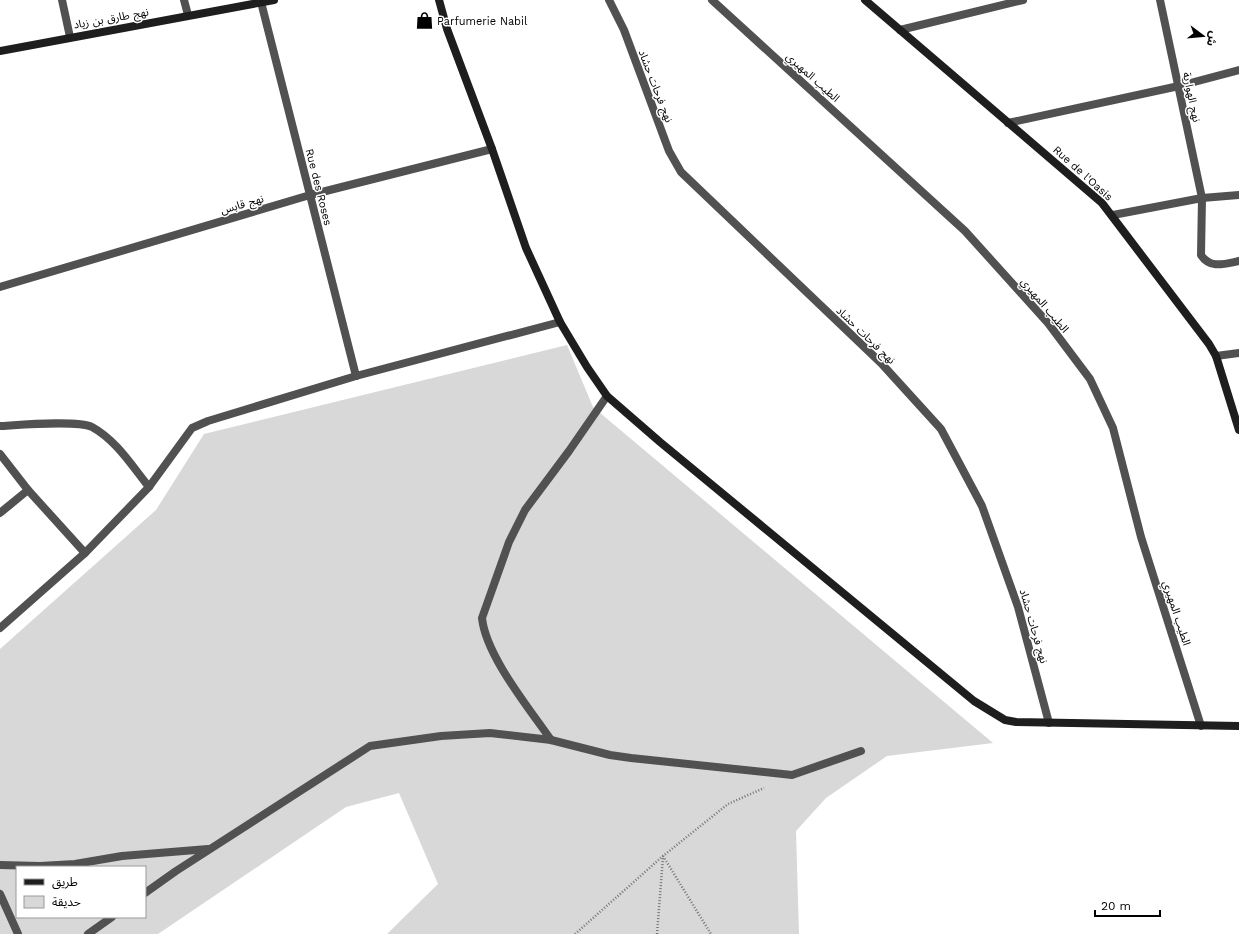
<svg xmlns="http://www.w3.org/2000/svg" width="1239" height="934" font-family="'Work Sans','Noto Sans Arabic',sans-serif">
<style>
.green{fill:#d8d8d8;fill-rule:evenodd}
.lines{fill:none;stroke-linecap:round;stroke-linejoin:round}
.path{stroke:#737373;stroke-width:2.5;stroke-dasharray:1 2;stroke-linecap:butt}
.street{stroke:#515151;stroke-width:8}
.secondary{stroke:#1e1e1e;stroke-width:8}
.labels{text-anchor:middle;stroke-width:3;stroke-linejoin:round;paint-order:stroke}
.street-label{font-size:11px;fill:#000;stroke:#fff}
.poi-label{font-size:11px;fill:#000;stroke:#fff;text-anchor:start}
</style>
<rect width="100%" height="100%" fill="#fff"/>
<!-- green -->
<path class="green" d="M 567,345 L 593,407 L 993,743 L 887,756 L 826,798 L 796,831 L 799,934 L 387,934 L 438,884 L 399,793 L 346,807 L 158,934 L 0,934 L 0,649 L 156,510 L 204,434 ZM 17,867 L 145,867 L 145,917 L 17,917 Z"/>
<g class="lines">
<!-- path -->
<g class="path">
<path d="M 663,856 L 711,934"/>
<path d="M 575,934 L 663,856 L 728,804 L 764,788"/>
<path d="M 657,934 L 663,857"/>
</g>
<!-- street -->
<g class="street">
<path d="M 62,0 L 70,37"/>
<path d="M 184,0 L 188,15"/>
<path d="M 609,0 L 624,30 L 669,151 L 681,172 L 881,363 L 941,429 L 982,506 L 1018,607 L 1049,723"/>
<path d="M 712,0 L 965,231 L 1048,323 L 1090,379 L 1113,428 L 1141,537 L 1201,726"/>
<path d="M 1160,0 L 1202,198 L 1201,255 C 1210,269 1224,264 1239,261"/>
<path d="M 261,2 L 356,376"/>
<path d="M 900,30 L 1023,0"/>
<path d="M 1008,123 L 1179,86 L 1239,70"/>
<path d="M 1113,215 L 1202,198 L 1239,195"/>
<path d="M 0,287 L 310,195 L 492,149"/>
<path d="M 1216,356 L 1239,353"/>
<path d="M 0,426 C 19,425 77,420 92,427 C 116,440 132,466 149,487"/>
<path d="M 0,454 L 28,490 L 85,553"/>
<path d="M 0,513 L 28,490"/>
<path d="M 0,628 L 85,553 L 149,487 L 192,428 L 208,421 L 356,376 L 560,322"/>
<path d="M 551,740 C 529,708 486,656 482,618 L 509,542 L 525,510 L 569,451 L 607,396"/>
<path d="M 0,865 L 40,866 L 75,864 L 122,856 L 208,849"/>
<path d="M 145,893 L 176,871 L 370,746 L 441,736 L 490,733 L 551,740 L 610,755 L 631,758 L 792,775 L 861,751"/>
<path d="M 0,894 L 18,934"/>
<path d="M 88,934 L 112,917"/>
</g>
<!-- secondary -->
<g class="secondary">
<path d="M 439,0 L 447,29 L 492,149 L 526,248 L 560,322 L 587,367 L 607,396 L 660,442 L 974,701 L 1005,720 L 1016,722 L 1239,726"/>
<path d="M 865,0 L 1102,203 L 1209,344 L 1216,356 L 1239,430"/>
<path d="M 0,51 L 274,0"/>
</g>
</g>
<!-- icons -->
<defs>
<symbol id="shop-bare" viewBox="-9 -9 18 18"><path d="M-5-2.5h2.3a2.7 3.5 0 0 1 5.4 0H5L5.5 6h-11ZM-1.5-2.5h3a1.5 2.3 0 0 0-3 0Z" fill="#000" stroke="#fff" stroke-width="2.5" paint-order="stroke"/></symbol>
</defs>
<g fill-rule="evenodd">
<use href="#shop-bare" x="412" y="8" width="25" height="25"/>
</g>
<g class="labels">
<!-- street labels -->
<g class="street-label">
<text transform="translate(111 18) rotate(-10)" y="4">نهج طارق بن زياد</text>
<text transform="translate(813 77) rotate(42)" y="4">الطيب المهيري</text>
<text transform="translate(656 86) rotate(69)" y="4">نهج فرحات حشاد</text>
<text transform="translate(1192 97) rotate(78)" y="4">نهج الهوارية</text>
<text transform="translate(1083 173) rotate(42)" y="4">Rue de l'Oasis</text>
<text transform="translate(319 187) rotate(76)" y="4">Rue des Roses</text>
<text transform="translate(242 204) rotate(-16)" y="4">نهج قابس</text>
<text transform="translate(1045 305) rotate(50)" y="4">الطيب المهيري</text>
<text transform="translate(866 335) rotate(44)" y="4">نهج فرحات حشاد</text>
<text transform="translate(1177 613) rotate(72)" y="4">الطيب المهيري</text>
<text transform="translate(1034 626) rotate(74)" y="4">نهج فرحات حشاد</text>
</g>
<!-- poi labels -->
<g class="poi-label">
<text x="437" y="25">Parfumerie Nabil</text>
</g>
</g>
<!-- legend -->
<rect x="16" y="866" width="130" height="52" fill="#ffffff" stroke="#999999"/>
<rect x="24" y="879" width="20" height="6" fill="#1e1e1e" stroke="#999999"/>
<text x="52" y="886" font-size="12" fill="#000000">طريق</text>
<rect x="24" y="896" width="20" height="12" fill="#d8d8d8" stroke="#999999"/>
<text x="52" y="906" font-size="12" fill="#000000">حديقة</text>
<!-- north arrow -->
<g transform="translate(1203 36) rotate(106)" stroke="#ffffff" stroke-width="3" paint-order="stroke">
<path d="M0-3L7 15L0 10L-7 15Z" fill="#000000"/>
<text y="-6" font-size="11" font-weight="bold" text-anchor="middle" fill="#000000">ش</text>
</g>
<!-- scale -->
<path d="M1095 910v6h65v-6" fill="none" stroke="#000000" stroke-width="2"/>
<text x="1101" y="910" font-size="12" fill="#000000" stroke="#ffffff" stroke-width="3" paint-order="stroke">20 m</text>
</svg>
